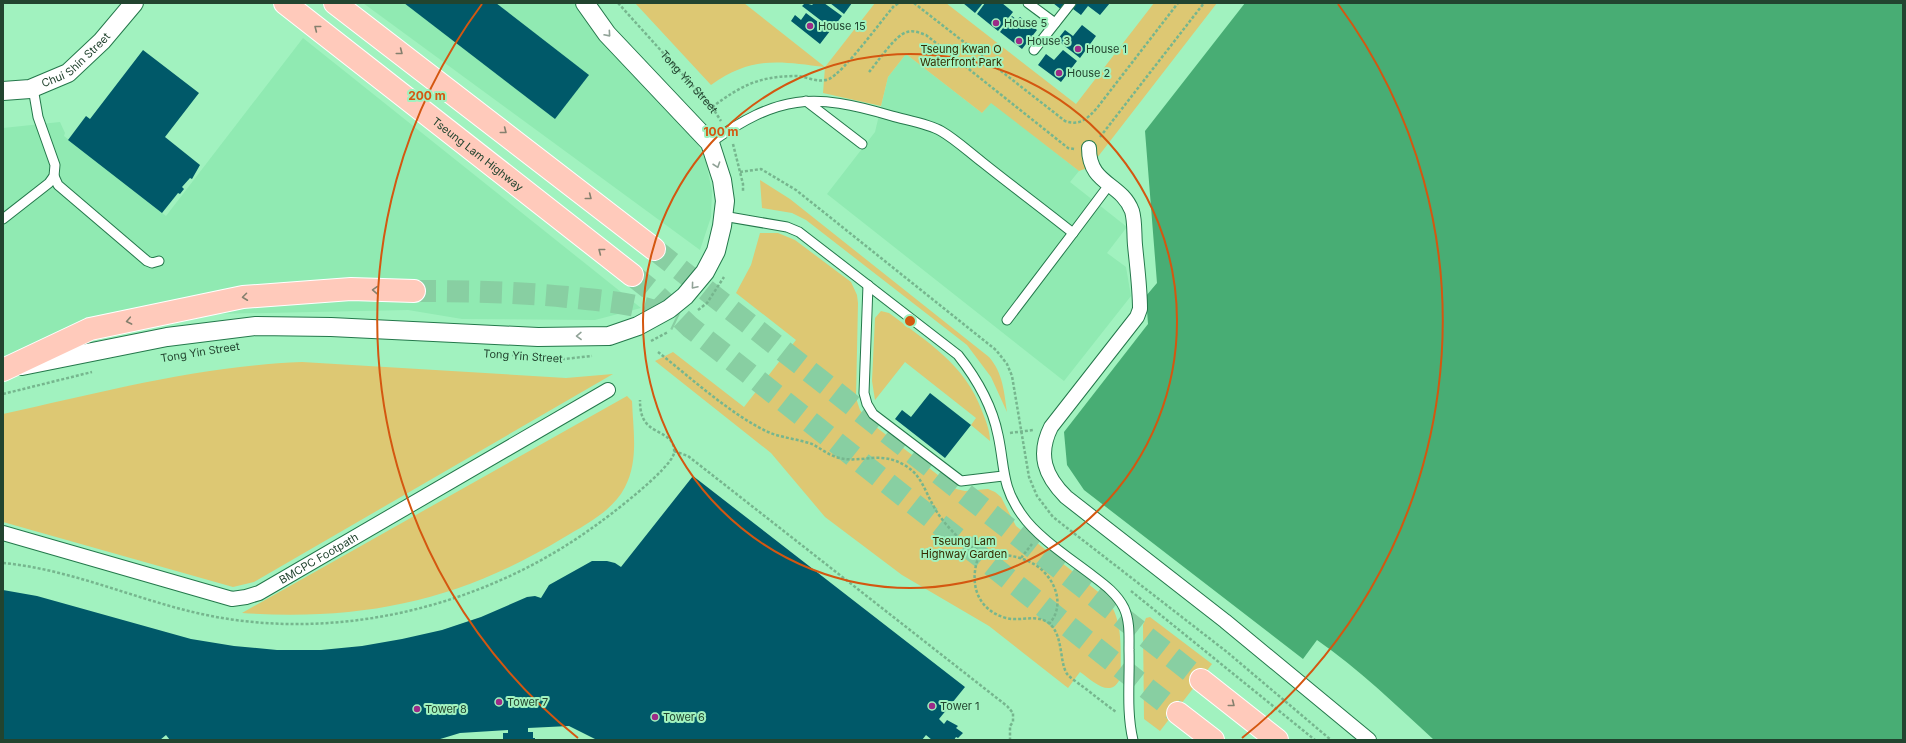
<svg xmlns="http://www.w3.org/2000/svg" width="1906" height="743" font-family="Inter,sans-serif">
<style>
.built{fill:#90eab2}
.green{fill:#ddc873}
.water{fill:#48ad74}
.building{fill:#005969}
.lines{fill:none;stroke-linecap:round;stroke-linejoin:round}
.primary-tunnel{stroke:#88cfa2;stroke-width:22;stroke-dasharray:22 11;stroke-linecap:butt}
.service-casing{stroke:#24784b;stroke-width:11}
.pedestrian-casing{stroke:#24784b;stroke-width:16}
.minor-casing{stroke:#24784b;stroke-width:20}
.primary-casing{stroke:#fff;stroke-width:24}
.path{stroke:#76b68e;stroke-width:2.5;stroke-dasharray:3 2;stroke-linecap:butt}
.service{stroke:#fff;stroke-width:9}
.pedestrian{stroke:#fff;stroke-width:14}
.minor{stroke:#fff;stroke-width:18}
.primary{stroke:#ffcabb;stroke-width:22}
.oneway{stroke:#85806e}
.oneway2{stroke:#90a297}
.ring{fill:none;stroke:#d45710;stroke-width:2}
.poi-dot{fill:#9c2b88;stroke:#a1f2bf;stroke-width:1.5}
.labels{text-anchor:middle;stroke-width:4;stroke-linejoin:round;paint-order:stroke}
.poi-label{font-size:11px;fill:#22442f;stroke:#a1f2bf;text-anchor:start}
.park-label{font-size:11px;fill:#352b00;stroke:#a1f2bf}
.street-label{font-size:11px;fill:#22442f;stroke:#a1f2bf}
.centre{fill:#d45710;stroke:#a1f2bf;stroke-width:2}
.ring-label{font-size:12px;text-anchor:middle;font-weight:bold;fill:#d45710;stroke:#a1f2bf;stroke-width:4;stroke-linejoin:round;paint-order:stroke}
</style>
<rect width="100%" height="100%" fill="#a1f2bf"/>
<!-- built -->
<g class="built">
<path d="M 363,3 L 576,3 L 595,27 L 693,134 L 706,162 L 712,191 L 711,217 L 700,250 Z"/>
<path d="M 303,38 L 641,308 L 595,320 L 462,319 L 408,310 L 212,314 L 69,347 L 3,356 L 3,128 L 60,122 L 65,133 L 64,136 L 166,216 Z"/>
<path d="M 906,54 L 982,113 L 991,102 L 1079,171 L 1070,182 L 1127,227 L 1107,253 L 1126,267 L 1131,296 L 1064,381 L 827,194 L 875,132 L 888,77 Z"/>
</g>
<!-- green -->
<g class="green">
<path d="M 635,3 L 744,3 L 825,67 L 875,3 L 946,3 L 1076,104 L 1154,3 L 1217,3 L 1090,167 L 1079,171 L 991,103 L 982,113 L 906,54 L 888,77 L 881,106 L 823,93 L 825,67 C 778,61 752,56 711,85 Z"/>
<path d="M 760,180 L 790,199 L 989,357 C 1003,373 1004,392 1007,412 L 991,377 L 967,345 L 806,220 L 792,213 L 762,208 Z"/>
<path d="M 760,233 L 778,233 L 795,240 L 851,282 L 857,295 L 858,303 L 856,398 L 860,410 L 867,420 L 956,489 L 965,491 L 988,489 L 995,492 L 1001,497 L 1016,526 L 1107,599 C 1124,621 1120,649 1121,676 C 1112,701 1093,681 1080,672 L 1068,688 L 989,626 L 902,575 L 825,517 L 771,453 L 655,361 L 673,352 L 744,407 L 796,340 L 736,293 L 751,265 Z"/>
<path d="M 881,311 L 889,313 C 927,342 965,364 982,411 C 986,421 990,431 990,441 L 971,425 L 976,418 L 905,362 L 875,400 L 872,381 L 875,318 Z"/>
<path d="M 302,362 L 566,378 L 613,374 L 254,582 L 233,587 L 3,522 L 3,414 C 102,392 200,366 302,362 Z"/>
<path d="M 627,396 L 632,401 C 633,430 639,460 625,487 C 613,511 585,525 563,538 C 459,601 363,621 242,613 Z"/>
<path d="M 1150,617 L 1212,664 L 1160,731 L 1144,719 L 1143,625 L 1146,618 Z"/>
</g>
<!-- water -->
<path class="water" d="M 1245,3 L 1903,3 L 1903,740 L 1434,740 C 1396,705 1359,669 1317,640 L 1303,659 L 1084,490 L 1067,465 L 1064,432 L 1148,324 L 1146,296 L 1157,283 L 1145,131 Z"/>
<!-- building -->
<g class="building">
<path d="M 404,3 L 496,3 L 589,75 L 555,119 Z"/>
<path d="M 805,3 L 812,5 L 814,3 L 824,3 L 842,16 L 832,29 L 802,6 Z"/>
<path d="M 830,3 L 852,3 L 844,14 Z"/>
<path d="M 963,3 L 983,3 L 975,13 Z"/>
<path d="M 985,3 L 1002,3 L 1013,12 L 998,31 L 977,14 Z"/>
<path d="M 1053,3 L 1110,3 L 1100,15 L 1088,6 L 1081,15 L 1073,9 L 1068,15 Z"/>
<path d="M 806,13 L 830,31 L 820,44 L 791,21 L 795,15 L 801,20 Z"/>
<path d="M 1012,16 L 1017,20 L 1020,17 L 1037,30 L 1022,49 L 1000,32 Z"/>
<path d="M 1082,25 L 1096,36 L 1080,58 L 1057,40 L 1065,30 L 1073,36 Z"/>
<path d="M 143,50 L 199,93 L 165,137 L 200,165 L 192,179 L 190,178 L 182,187 L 184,189 L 180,194 L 178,193 L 162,213 L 68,140 L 86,116 L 90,119 Z"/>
<path d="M 1063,50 L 1077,61 L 1061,82 L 1038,65 L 1046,54 L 1054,60 Z"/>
<path d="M 930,393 L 971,425 L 945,458 L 895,419 L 902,410 L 911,417 Z"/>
<path d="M 693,476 L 965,687 L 939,719 L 944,724 L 947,720 L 958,726 L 956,728 L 963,733 L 958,738 L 956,737 L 954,740 L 932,740 L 926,735 L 922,740 L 597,740 L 569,726 L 528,728 L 528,732 L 533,732 L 533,738 L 535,738 L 535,740 L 503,740 L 503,733 L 508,733 L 508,730 L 460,733 L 437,740 L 170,740 L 166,735 L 160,740 L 3,740 L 3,590 L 37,596 L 191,639 L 234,646 L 277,650 L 321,650 L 362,646 L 402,639 L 442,630 L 481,617 L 527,597 L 535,596 L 541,598 L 549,585 L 592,561 L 607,561 L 615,563 L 621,567 Z"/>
</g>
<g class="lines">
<!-- primary-tunnel -->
<g class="primary-tunnel">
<path d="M 654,249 L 1201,680"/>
<path d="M 632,275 L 651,290 L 690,327 L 1178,713"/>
<path d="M 414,291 C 465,291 516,292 567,297 C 605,301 642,303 677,320"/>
</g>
<defs>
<g id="service">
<path d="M 1028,3 L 1055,23"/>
<path d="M 1034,50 L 1071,3"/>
<path d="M 806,101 L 862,144"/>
<path d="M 710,143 C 778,95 812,92 892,116 C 906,120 929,124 941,131 C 955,139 969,152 982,162 C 1012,186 1043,209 1073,233 L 1007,320"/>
<path d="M 54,176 L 58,185 L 147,261 L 152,263 L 159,261"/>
<path d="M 723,216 L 787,227 L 799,232 L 958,355 C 977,379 992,405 998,435 C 1005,467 1001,486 1022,515 C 1037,537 1071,559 1093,576 C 1105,585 1117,594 1124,608 C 1130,621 1129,636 1129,650 C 1130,679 1126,711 1133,740"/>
<path d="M 3,219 L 49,183 L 54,176 L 55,165 L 38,117 L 33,88"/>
<path d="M 1073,233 L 1109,185"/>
<path d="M 868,285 L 864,393 L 867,404 L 873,414 L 961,481 L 1003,476"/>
</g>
<g id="pedestrian">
<path d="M 1089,148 C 1089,185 1121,182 1132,211 C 1135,221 1134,234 1135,245 C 1137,266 1140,288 1140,309 L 1137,317 L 1051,427 C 1037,455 1045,476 1066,497 L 1225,621 L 1369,740"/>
<path id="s2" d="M 3,533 L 232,599 L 246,597 L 259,593 L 608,390"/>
</g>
<g id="minor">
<path id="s3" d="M 3,91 L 30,89 L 68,73 L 102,41 L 134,3"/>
<path d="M 22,366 L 167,337 L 256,326 L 331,327 L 538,337 L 609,336 L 638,326 L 669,309 L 685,296 L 705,272 L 716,251 L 722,226 L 725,201 L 722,180 L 710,143 L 607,34 L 585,3"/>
</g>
<g id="primary">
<path id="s4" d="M 285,3 L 632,275"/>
<path d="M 335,3 L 654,249"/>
<path d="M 3,370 L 90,329 L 243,297 L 351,289 L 414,291"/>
<path d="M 1201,680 L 1277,740"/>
<path d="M 1178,713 L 1213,740"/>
</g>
</defs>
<!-- service casing -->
<use href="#service" class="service-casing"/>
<!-- pedestrian casing -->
<use href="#pedestrian" class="pedestrian-casing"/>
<!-- minor casing -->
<use href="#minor" class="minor-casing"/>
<!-- primary casing -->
<use href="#primary" class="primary-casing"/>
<!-- path -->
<g class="path">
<path id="s1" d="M 618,3 L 712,107 L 721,121"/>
<path d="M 914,3 L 1065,121 C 1080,126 1087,119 1097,108 L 1178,3"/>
<path d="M 869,72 C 877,63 896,34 907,32 C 914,30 920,33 926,35 L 1068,148 L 1074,149"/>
<path d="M 712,107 C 741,86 757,77 793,76 C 805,75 817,84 829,79 C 844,72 881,21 894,6 L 899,3"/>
<path d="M 1100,137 L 1204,3"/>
<path d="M 733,144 L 743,184 L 743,191"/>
<path d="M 740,172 L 761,169 L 796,190 L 996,350 L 1007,364 L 1012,376 L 1029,477 L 1037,496 L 1053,517 L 1227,652 L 1331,740"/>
<path d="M 698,310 L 707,303 L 724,277"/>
<path d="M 651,341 L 668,332"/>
<path d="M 658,352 C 691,378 730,414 768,432 C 782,438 798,439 812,444 C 820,448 827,454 836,457 C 861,465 879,449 906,466 C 921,475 925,491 933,505 C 939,517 948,527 957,536 C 982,561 1004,549 1030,562 C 1052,572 1068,603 1049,624"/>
<path d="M 512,355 L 564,359 L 592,356"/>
<path d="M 3,394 L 92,372"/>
<path d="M 1010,433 L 1033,430"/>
<path d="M 674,451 L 688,456 L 1007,706 L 1013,713 L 1013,722 L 1010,726 L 1010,740"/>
<path d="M 981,551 C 968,578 974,609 1006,618 C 1021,622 1037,613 1050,624 C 1064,637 1059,665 1068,675 C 1072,679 1078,683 1082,686 C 1094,695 1105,704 1116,712"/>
<path d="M 1021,558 L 1032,544"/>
<path d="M 3,563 C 69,569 132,598 197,613 C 332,644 481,608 592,528 C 608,517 671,469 674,453 C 676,436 658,434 649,426 C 641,419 640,409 640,400"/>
<path d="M 1131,591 L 1315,740"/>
</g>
<!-- service -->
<use href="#service" class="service"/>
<!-- pedestrian -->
<use href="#pedestrian" class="pedestrian"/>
<!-- minor -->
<use href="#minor" class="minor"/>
<!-- primary -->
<use href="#primary" class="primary"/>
</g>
<!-- one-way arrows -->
<defs><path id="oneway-chevron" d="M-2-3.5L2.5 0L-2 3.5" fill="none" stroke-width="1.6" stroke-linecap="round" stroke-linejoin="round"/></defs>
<g class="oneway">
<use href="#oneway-chevron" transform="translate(317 28) rotate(-142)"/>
<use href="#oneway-chevron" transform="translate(400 52) rotate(38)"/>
<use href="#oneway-chevron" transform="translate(504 131) rotate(38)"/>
<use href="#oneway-chevron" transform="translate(589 197) rotate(38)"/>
<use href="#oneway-chevron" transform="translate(601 251) rotate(-142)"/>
<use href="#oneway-chevron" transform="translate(375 290) rotate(-178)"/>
<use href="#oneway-chevron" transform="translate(245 297) rotate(173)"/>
<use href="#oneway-chevron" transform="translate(129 321) rotate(169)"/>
<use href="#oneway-chevron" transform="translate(1232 704) rotate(38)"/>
</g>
<g class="oneway2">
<use href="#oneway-chevron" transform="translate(608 34) rotate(49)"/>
<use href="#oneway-chevron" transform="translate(717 165) rotate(71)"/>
<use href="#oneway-chevron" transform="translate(694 286) rotate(130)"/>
<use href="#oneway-chevron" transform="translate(579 336) rotate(179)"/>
</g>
<!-- distance rings -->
<g class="ring">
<circle cx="910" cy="321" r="267"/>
<path d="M578 738A533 533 0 0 1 482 4M1338 4A533 533 0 0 1 1242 738"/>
</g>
<!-- markers -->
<g class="poi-dot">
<circle cx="996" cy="23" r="4"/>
<circle cx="810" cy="26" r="4"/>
<circle cx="1019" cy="41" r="4"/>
<circle cx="1078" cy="49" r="4"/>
<circle cx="1059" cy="73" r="4"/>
<circle cx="499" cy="702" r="4"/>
<circle cx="932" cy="706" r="4"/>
<circle cx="417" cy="709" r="4"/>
<circle cx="655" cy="717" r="4"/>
</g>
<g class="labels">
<!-- poi labels -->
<g class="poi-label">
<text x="1004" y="27">House 5</text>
<text x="818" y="30">House 15</text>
<text x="1027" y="45">House 3</text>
<text x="1086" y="53">House 1</text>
<text x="1067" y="77">House 2</text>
<text x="507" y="706">Tower 7</text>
<text x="940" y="710">Tower 1</text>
<text x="425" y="713">Tower 8</text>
<text x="663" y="721">Tower 6</text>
</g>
<!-- park labels -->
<g class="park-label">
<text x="961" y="53">Tseung Kwan O<tspan x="961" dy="13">Waterfront Park</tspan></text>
<text x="964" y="545">Tseung Lam<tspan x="964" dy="13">Highway Garden</tspan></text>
</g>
<!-- street labels -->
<g class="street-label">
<text dy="4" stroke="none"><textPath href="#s3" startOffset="82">Chui Shin Street</textPath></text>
<text dy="4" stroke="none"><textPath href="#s1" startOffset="106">Tong Yin Street</textPath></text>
<text dy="4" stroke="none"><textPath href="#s4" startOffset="245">Tseung Lam Highway</textPath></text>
<text transform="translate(200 352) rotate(-9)" y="4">Tong Yin Street</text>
<text transform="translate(523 356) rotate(4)" y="4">Tong Yin Street</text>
<text dy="4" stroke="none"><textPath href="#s2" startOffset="335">BMCPC Footpath</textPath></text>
</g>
</g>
<circle cx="910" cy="321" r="6" class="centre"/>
<g class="ring-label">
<text x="427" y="100">200 m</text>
<text x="721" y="136">100 m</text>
</g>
<!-- border -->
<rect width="1906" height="743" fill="none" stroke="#22442f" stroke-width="8"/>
</svg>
